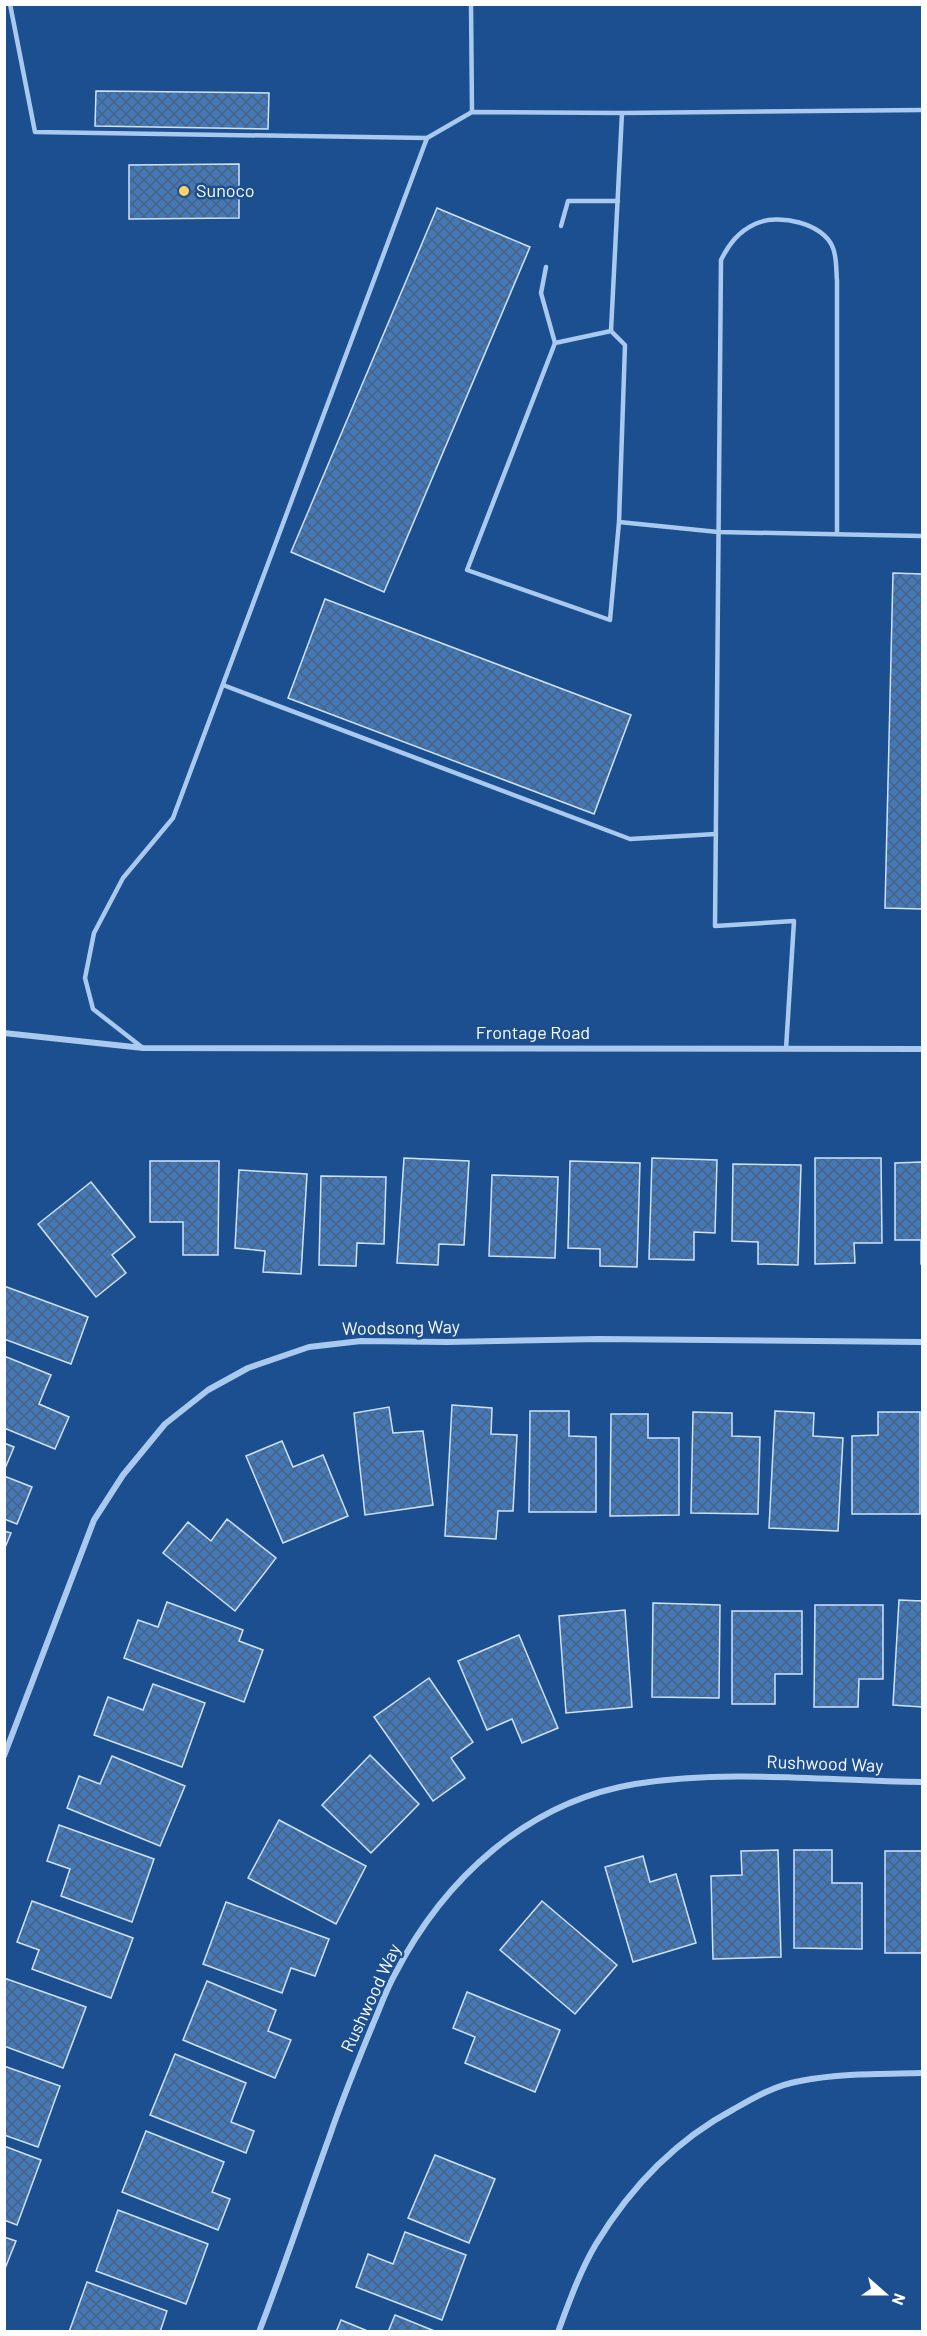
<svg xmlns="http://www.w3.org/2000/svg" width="927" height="2336" font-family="Barlow,sans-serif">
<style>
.building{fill:url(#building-cross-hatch);stroke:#cfe3fa;stroke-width:1.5}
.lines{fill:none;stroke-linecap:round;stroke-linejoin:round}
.lane{stroke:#a9c9ee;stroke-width:4.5}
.street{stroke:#a9c9ee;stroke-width:6}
.poi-dot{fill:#ffd166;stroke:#1b4f8f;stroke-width:2}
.labels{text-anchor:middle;stroke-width:5;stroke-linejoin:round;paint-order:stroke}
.poi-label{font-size:18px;fill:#fff;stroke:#1b4f8f;text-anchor:start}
.street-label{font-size:18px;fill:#fff;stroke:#1b4f8f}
</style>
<defs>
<pattern id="building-cross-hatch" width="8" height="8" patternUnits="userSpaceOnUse" patternTransform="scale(1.5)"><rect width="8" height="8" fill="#4478b7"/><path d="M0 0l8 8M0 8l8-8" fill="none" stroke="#486282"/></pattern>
</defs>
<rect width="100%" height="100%" fill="#1b4f8f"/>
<!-- building -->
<g class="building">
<path d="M 96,91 L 269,93 L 268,129 L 95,126 Z"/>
<path d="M 239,164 L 239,218 L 129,219 L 129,165 Z"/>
<path d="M 437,208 L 530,247 L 384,592 L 291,552 Z"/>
<path d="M 893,573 L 922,574 L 922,909 L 885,908 Z"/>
<path d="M 325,599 L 631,715 L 594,814 L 288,698 Z"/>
<path d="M 404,1158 L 469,1161 L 464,1245 L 439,1244 L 438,1265 L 397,1263 Z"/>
<path d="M 652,1158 L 717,1160 L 715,1233 L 694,1232 L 694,1260 L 649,1259 Z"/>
<path d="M 815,1158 L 881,1158 L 882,1243 L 854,1243 L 855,1263 L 815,1264 Z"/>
<path d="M 150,1161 L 219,1161 L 218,1255 L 183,1255 L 183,1222 L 150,1222 Z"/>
<path d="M 570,1161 L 640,1163 L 637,1267 L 600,1266 L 600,1249 L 568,1248 Z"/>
<path d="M 922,1162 L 922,1264 L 921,1264 L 921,1240 L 895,1240 L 895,1163 Z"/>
<path d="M 733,1164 L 801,1165 L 798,1265 L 758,1264 L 758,1242 L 732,1241 Z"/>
<path d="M 239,1170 L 307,1174 L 301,1274 L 263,1272 L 265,1251 L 235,1248 Z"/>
<path d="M 492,1175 L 558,1177 L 555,1258 L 489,1256 Z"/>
<path d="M 321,1176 L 386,1177 L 384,1244 L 357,1243 L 356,1266 L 319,1265 Z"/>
<path d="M 91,1182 L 135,1237 L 112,1255 L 126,1273 L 96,1297 L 38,1224 Z"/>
<path d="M 4,1286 L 88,1317 L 71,1364 L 4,1339 Z"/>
<path d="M 4,1356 L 51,1375 L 39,1404 L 69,1417 L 55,1449 L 4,1428 Z"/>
<path d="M 452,1405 L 492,1408 L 491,1434 L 517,1435 L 513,1511 L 498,1511 L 496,1539 L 445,1536 Z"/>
<path d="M 389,1407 L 393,1433 L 423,1431 L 433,1505 L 365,1515 L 354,1413 Z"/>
<path d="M 530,1411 L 569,1411 L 569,1436 L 596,1437 L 596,1512 L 529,1512 Z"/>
<path d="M 775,1411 L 814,1413 L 813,1436 L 843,1438 L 838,1531 L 769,1528 Z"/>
<path d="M 693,1412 L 732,1413 L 732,1436 L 760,1437 L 758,1514 L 691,1513 Z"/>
<path d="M 878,1412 L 920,1412 L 920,1514 L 852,1514 L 852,1436 L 878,1435 Z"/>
<path d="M 611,1414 L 648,1414 L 648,1438 L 679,1438 L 679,1515 L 610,1516 Z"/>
<path d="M 282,1441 L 293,1467 L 323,1455 L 348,1516 L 283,1543 L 246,1456 Z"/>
<path d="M 4,1443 L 14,1447 L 4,1471 Z"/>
<path d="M 4,1476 L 32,1487 L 17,1524 L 4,1519 Z"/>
<path d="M 227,1519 L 276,1558 L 235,1611 L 163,1553 L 188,1522 L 211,1541 Z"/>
<path d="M 4,1531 L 11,1533 L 4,1550 Z"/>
<path d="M 899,1600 L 922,1601 L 922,1707 L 893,1705 Z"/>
<path d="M 167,1602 L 243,1630 L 239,1641 L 263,1650 L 244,1702 L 124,1658 L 138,1620 L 158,1627 Z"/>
<path d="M 653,1603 L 720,1605 L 719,1698 L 652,1697 Z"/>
<path d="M 815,1605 L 883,1605 L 883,1679 L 859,1679 L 858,1707 L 814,1707 Z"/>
<path d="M 625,1610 L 632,1707 L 566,1713 L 559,1616 Z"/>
<path d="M 732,1611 L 802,1611 L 802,1674 L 775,1674 L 775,1704 L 732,1704 Z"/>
<path d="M 519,1635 L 558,1728 L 522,1743 L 512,1719 L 487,1730 L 458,1661 Z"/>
<path d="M 429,1678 L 473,1742 L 451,1758 L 465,1778 L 433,1801 L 374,1717 Z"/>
<path d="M 153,1684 L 205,1703 L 182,1767 L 94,1735 L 108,1697 L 143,1710 Z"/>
<path d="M 370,1755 L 419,1804 L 371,1853 L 322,1805 Z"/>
<path d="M 112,1756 L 185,1786 L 160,1846 L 67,1808 L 79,1776 L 100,1784 Z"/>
<path d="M 279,1820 L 366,1866 L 336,1924 L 248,1878 Z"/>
<path d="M 59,1825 L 154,1859 L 132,1922 L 61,1896 L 70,1869 L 47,1861 Z"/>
<path d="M 778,1850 L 781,1957 L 713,1959 L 711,1876 L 742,1875 L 741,1851 Z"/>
<path d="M 794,1850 L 832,1850 L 832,1883 L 862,1883 L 862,1949 L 794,1948 Z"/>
<rect x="885" y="1851" width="37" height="102"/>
<path d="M 643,1856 L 650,1882 L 676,1874 L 696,1943 L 633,1962 L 605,1867 Z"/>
<path d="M 32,1901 L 133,1938 L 111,1998 L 32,1969 L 39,1950 L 17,1942 Z"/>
<path d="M 542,1901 L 617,1965 L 575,2014 L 500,1950 Z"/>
<path d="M 226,1902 L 329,1939 L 315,1976 L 291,1968 L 282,1993 L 203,1964 Z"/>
<path d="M 4,1978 L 86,2007 L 63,2068 L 4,2046 Z"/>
<path d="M 207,1981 L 276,2010 L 268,2031 L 291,2040 L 275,2078 L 183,2040 Z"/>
<path d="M 467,1992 L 560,2030 L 535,2092 L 465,2063 L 475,2037 L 453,2028 Z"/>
<path d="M 175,2054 L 246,2083 L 231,2122 L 254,2131 L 246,2153 L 150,2115 Z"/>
<path d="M 4,2066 L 60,2086 L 38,2147 L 4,2135 Z"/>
<path d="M 146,2131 L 224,2162 L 212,2192 L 230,2199 L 218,2230 L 122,2192 Z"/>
<path d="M 4,2146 L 41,2160 L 17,2225 L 4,2220 Z"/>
<path d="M 435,2155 L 495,2179 L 469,2243 L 408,2218 Z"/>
<path d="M 118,2210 L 208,2244 L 186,2304 L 96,2271 Z"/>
<path d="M 405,2232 L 466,2255 L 442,2320 L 356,2287 L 368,2254 L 393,2264 Z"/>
<path d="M 4,2237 L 16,2241 L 4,2271 Z"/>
<path d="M 87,2282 L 167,2311 L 160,2332 L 69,2332 Z"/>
<path d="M 395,2315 L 437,2332 L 388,2332 Z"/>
<path d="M 341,2320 L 370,2332 L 336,2332 Z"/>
</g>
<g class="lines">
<!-- lane -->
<g class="lane">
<path d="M 10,4 L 35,132 L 427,138 L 472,112 L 622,113 L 922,110"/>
<path d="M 471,4 L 472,112"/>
<path d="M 561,226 L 568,201 L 618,201"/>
<path d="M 546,267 L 541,293 L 555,343"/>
<path d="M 611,331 L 622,113"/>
<path d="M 619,522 L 625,345 L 611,331 L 555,343 L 467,570 L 610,620 L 619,522 L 718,532 L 922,536"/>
<path d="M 223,685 L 630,839 L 716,834"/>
<path d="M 143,1048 L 93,1009 L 85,978 L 94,933 L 123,878 L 173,818 L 427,138"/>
<path d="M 786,1049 L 794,921 L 715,926 L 721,260 C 729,244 738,232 755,224 C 778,213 824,223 833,248 C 837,258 836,271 837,281 L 837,534"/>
</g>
<!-- street -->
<g class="street">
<path d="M 4,1033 L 143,1048 L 922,1049"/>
<path d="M 4,1756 L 94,1520 L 123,1475 L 165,1424 L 208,1390 L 248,1368 L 309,1347 L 361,1341 L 447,1342 L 599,1339 L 922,1342"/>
<path d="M 259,2332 C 284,2267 306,2201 330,2135 C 343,2097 358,2061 373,2024 C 380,2008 386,1990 395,1974 C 444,1879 527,1802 635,1784 C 730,1769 827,1781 922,1782"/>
<path d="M 558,2332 C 569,2302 580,2271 596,2244 C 630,2188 676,2140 734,2109 C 755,2097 776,2085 800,2081 C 840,2073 882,2074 922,2073"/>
</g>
</g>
<!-- markers -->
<circle class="poi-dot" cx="184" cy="191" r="6"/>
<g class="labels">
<!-- poi labels -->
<g class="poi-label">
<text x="196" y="197">Sunoco</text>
</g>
<!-- street labels -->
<g class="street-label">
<text x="533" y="1039">Frontage Road</text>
<text transform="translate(401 1328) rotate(-1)" y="6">Woodsong Way</text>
<text transform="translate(825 1764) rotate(2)" y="6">Rushwood Way</text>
<text transform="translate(371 1998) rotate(-65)" y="6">Rushwood Way</text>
</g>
</g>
<!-- border -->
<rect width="927" height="2336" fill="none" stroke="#ffffff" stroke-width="12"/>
<!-- north arrow -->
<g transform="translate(885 2294) rotate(111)" stroke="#1b4f8f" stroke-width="4.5" paint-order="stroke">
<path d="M0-4.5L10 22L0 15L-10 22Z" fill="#ffffff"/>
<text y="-9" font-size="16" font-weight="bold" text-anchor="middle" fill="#ffffff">N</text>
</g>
</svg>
